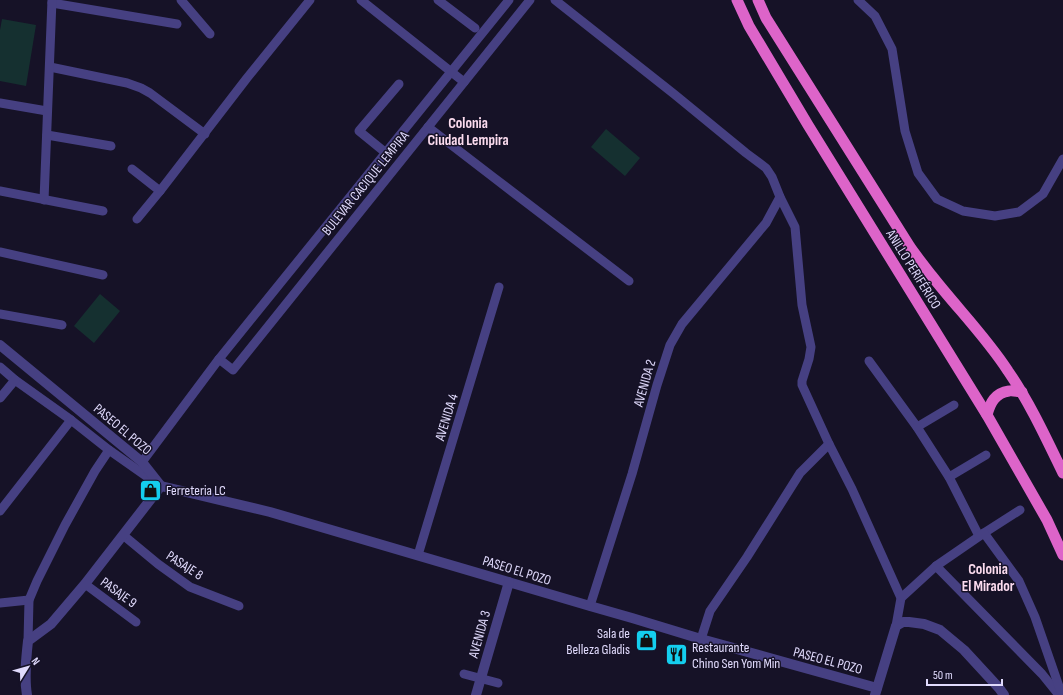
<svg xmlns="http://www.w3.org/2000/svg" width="1063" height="695" font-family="'Sofia Sans Condensed',sans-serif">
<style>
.grass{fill:#153030}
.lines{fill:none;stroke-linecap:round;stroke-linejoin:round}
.minor{stroke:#464082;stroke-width:9}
.tertiary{stroke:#464082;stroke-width:10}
.trunk{stroke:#dd64c9;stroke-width:11}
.labels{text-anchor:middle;stroke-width:3;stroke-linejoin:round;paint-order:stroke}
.street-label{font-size:14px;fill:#e0dafc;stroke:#161227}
.poi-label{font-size:14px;fill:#e0dafc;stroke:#161227;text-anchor:start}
.neighbourhood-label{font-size:15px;font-weight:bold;fill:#fcdcef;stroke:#161227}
</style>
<rect width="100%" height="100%" fill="#161227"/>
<!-- grass -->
<g class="grass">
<path d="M 2,19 L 36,25 L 26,86 L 0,81 L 0,30 Z"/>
<path d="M 606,129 L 640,158 L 625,176 L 591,147 Z"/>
<path d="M 100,294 L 120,311 L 94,343 L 74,326 Z"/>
</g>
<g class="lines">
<!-- minor -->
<g class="minor">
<path d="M 181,0 L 210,34"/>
<path d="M 361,0 L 464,82"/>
<path d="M 438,0 L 475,28"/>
<path d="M 555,0 L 674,94 L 746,153 L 766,168 L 772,177 L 780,197 L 795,227 L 802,305 L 811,347 L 809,359 L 802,381 L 802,385 L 829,444 L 852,489 L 901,598 L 896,626"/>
<path d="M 858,0 L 875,16 L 892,49 L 905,131 L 918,173 L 937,199 L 963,211 L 995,216 L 1019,212 L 1043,194 L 1063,159"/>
<path d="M 52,3 L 177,24"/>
<path d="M 50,67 L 127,83 L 141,88 L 150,93 L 205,134"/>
<path d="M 0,103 L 47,111"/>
<path d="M 428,127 L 493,177 L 629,281"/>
<path d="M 47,135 L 111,146"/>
<path d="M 386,153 L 359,131 L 399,84"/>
<path d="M 132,169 L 160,191"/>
<path d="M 0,191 L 103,211"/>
<path d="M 44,200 L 52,0"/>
<path d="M 137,219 L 160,191 L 247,78 L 310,0"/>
<path d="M 0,252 L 103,275"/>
<path d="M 0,314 L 62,325"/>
<path d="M 219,359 L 233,370 L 530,0"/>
<path d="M 869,361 L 917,427 L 949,477 L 979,536"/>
<path d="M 0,367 L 15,380 L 71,420 L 109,450 L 156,483"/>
<path d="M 0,398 L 15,380"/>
<path d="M 917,427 L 954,405"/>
<path d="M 142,462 L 219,359 L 509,0"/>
<path d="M 949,477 L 986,455"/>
<path d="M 0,511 L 71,420"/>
<path d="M 984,533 L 1020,510"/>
<path d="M 123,535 L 158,564 L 190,587 L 239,606"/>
<path d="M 418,555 L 499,287"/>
<path d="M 936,566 L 1042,674 L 1059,695"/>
<path d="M 85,584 L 136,622"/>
<path d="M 901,598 L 936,566 L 984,533 L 1019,581 L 1035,617 L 1062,695"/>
<path d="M 0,603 L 29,600"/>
<path d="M 590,606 L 632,474 L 657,385 L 670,345 L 682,324 L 766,223 L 780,197"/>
<path d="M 701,639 L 710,611 L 747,557 L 800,473 L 829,444"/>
<path d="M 28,641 L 29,600 L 37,581 L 65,525 L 95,471 L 109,450"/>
<path d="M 464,674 L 498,683"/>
</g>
<!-- tertiary -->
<g class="tertiary">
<path d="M 0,345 L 142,462 L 161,486 L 270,512 L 590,606 L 632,618 L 701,639 L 877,688"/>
<path d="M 27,695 C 24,678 26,659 28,641 L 51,624 L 85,584 L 161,486"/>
<path d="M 476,695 L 509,582"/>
<path d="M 875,695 L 896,626 L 903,622 L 909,622 L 924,624 L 940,630 L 964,650 L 999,688 L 1004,695"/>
</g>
<!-- trunk -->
<g class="trunk">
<path d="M 737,0 L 749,26 L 808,125 L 987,415 L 1047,520 L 1063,555"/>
<path d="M 758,0 L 766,18 L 910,247 C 917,257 925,267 932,276 C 957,308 986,337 1008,371 C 1030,403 1046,438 1063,473"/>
<path d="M 987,415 C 990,403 995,393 1009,391 C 1013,390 1018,392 1022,392"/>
</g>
</g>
<!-- icons -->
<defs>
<symbol id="shop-square" viewBox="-11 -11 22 22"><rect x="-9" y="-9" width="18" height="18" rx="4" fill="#14ceee" stroke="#161227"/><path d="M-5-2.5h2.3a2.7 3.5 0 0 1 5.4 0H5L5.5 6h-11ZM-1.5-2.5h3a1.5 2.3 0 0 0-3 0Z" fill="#111"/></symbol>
<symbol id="restaurant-square" viewBox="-11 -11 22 22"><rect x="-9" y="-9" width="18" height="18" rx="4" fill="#14ceee" stroke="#161227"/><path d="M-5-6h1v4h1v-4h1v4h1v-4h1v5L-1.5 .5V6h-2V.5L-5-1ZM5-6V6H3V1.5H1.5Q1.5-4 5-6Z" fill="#111"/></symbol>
</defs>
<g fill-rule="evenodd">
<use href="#shop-square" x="138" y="478" width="25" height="25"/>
<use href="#shop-square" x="634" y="628" width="25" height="25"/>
<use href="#restaurant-square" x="664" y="642" width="25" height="25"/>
</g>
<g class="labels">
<!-- street labels -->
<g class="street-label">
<text transform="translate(365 183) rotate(-51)" y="5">BULEVAR CACIQUE LEMPIRA</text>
<text transform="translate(914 269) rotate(58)" y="5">ANILLO PERIFÉRICO</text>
<text transform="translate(644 383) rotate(-74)" y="5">AVENIDA 2</text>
<text transform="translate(446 417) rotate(-73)" y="5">AVENIDA 4</text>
<text transform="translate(123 429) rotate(40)" y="5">PASEO EL POZO</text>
<text transform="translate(185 565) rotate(33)" y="5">PASAJE 8</text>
<text transform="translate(517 570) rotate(17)" y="5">PASEO EL POZO</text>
<text transform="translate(119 592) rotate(36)" y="5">PASAJE 9</text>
<text transform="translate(479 634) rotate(-74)" y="5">AVENIDA 3</text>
<text transform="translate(828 660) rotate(15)" y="5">PASEO EL POZO</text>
</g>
<!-- poi labels -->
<g class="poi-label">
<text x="166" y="495">Ferreteria LC</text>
<text x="630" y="638" text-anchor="end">Sala de<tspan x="630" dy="16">Belleza Gladis</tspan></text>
<text x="692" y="652">Restaurante<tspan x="692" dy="16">Chino Sen Yom Min</tspan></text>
</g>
<!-- neighbourhood labels -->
<g class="neighbourhood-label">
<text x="468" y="128">Colonia<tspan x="468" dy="17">Ciudad Lempira</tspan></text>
<text x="988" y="574">Colonia<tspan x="988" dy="17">El Mirador</tspan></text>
</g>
</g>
<!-- north arrow -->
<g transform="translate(28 667) rotate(53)" stroke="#161227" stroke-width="3" paint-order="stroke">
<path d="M0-3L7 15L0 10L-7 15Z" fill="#e0dafc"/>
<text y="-6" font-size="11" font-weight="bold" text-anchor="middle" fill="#e0dafc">N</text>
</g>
<!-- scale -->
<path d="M927 679v6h75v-6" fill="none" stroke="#e0dafc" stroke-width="2"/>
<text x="933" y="679" font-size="12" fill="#e0dafc" stroke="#161227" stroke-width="3" paint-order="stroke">50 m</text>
</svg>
